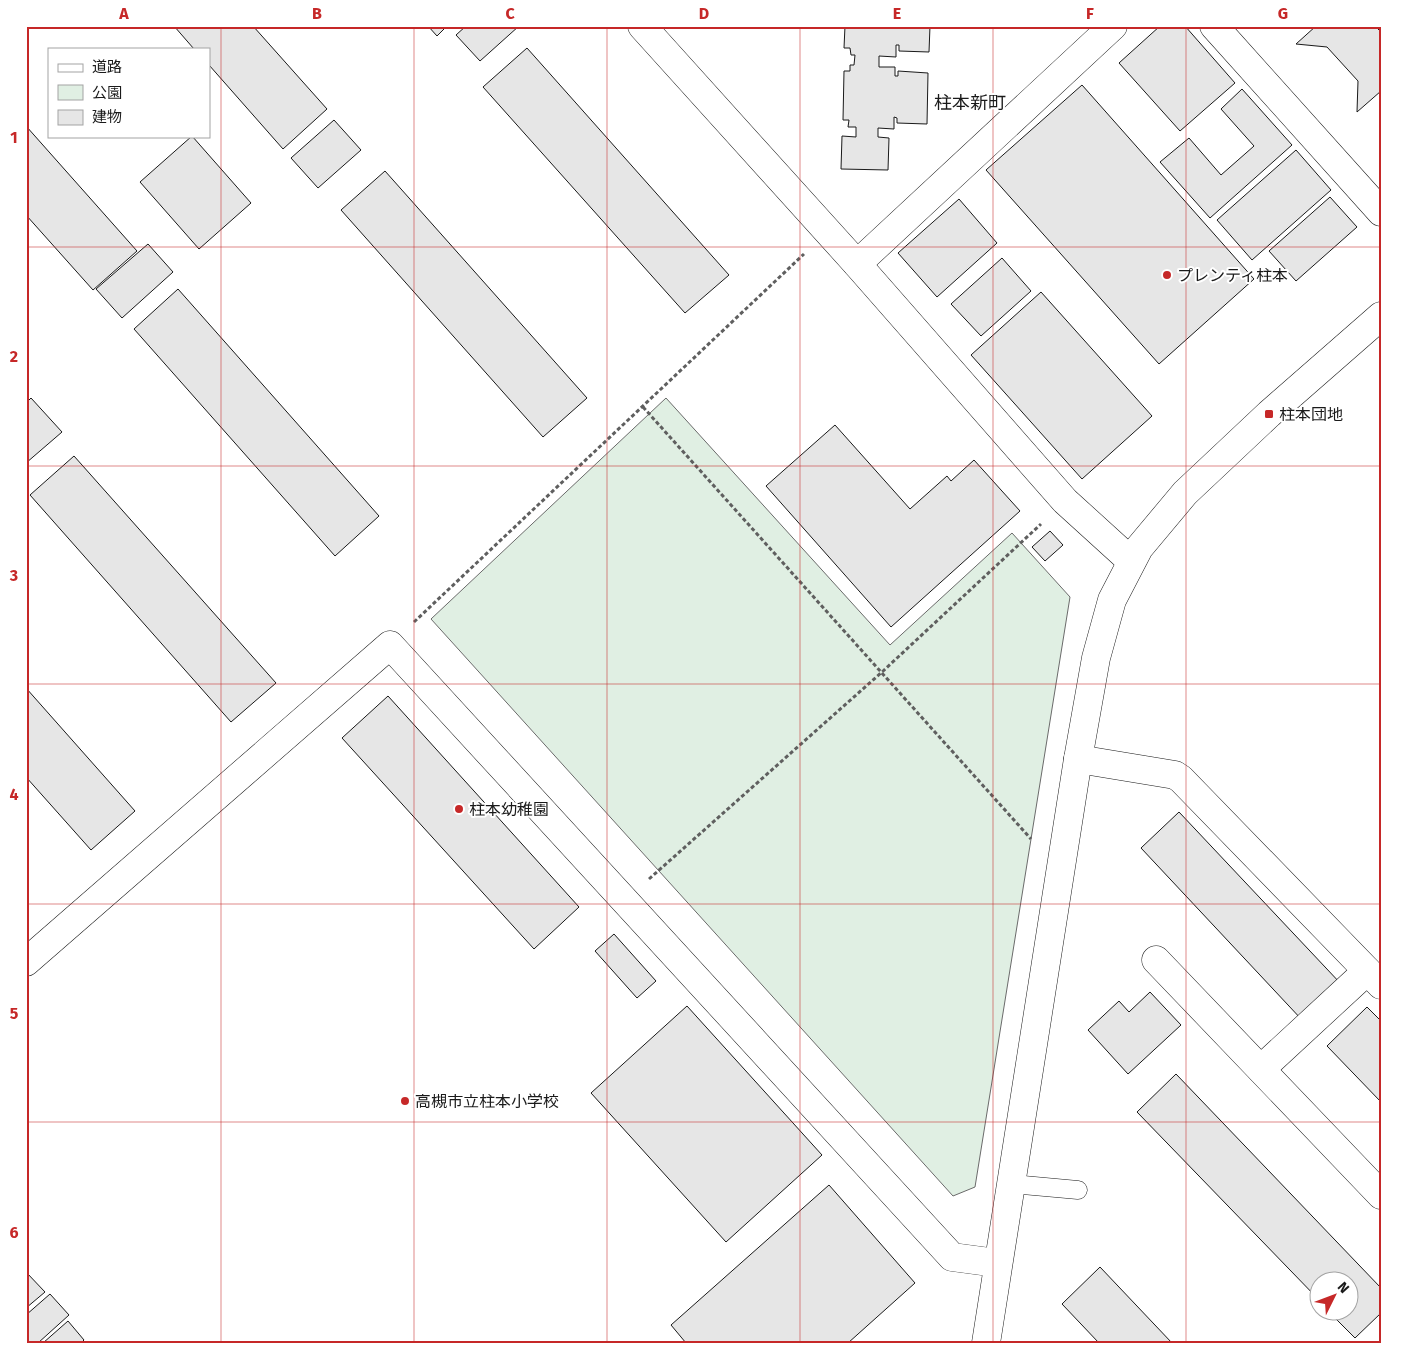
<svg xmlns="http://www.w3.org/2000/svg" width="1407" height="1369" font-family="'Fira Sans','Noto Sans JP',sans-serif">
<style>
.green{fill:#e0efe3;stroke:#6a6a6a}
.building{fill:#e6e6e6;stroke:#1a1a1a}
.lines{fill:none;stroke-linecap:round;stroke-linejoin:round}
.service-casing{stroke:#1a1a1a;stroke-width:19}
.minor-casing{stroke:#1a1a1a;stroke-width:29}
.tertiary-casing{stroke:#1a1a1a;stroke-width:29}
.path{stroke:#5f5f5f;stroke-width:3;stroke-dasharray:4 2.5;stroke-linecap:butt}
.service{stroke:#fff;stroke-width:18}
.minor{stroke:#fff;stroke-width:28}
.tertiary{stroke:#fff;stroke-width:28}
.grid{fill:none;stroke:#c62828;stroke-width:1;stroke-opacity:0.55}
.poi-dot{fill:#c62828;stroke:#fff;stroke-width:2}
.labels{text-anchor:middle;stroke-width:4;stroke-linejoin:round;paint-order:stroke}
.poi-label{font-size:16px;fill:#1a1a1a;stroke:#fff;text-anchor:start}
.neighbourhood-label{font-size:18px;fill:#1a1a1a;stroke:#fff}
.neatline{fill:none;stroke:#c62828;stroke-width:2}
.grid-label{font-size:16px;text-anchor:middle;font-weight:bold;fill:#c62828}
</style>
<rect width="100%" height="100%" fill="#fff"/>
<!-- green -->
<path class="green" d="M 666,398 L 890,645 L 1012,533 L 1070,597 L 975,1187 L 953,1196 L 431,619 Z"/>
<!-- building -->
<g class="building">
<path d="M 174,26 L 253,26 L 327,109 L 283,149 L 209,65 L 209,49 L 194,49 Z"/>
<path d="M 428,26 L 447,26 L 437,36 Z"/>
<path d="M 466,26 L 519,26 L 480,61 L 456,35 Z"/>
<path d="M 845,26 L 930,26 L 929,52 L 899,51 L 899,45 L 896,45 L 896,57 L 879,56 L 879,67 L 895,67 L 895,76 L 898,76 L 898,71 L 928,73 L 927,124 L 897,123 L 897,118 L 894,117 L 894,129 L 878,128 L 878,137 L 889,138 L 888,170 L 841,169 L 842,136 L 856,137 L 856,127 L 848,127 L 849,120 L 843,120 L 844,71 L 850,71 L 850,65 L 854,65 L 855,55 L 851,55 L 850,48 L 844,48 Z"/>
<path d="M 1160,26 L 1185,26 L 1235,83 L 1180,131 L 1119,63 Z"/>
<path d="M 1316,26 L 1375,26 L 1381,32 L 1381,91 L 1357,112 L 1358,81 L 1327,47 L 1296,44 Z"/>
<path d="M 527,48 L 729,275 L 685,313 L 483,87 Z"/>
<path d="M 1082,85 L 1254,279 L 1159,364 L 986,170 Z"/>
<path d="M 1242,89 L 1292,145 L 1210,218 L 1160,162 L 1189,138 L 1221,175 L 1254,146 L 1221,109 Z"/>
<path d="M 334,120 L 361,150 L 318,188 L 291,158 Z"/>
<path d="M 26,126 L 137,251 L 93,290 L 26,215 Z"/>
<path d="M 192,136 L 251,203 L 199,249 L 140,182 Z"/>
<path d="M 1296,150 L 1331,190 L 1252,260 L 1217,220 Z"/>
<path d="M 385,171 L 587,398 L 543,437 L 341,210 Z"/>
<path d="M 1330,197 L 1357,227 L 1296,281 L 1269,251 Z"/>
<path d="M 959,199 L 997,243 L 937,297 L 898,253 Z"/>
<path d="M 148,244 L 173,272 L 122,318 L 96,289 Z"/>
<path d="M 1002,258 L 1031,291 L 981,336 L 951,304 Z"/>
<path d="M 178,289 L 379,516 L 335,556 L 134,329 Z"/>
<path d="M 1041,292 L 1152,416 L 1082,479 L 971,355 Z"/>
<path d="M 31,398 L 62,432 L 26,463 L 26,403 Z"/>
<path d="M 835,425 L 910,509 L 947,476 L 951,481 L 974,460 L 1020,511 L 891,627 L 766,486 Z"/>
<path d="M 74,456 L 276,683 L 231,722 L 30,495 Z"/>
<path d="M 1050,531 L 1063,545 L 1045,561 L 1032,547 Z"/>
<path d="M 26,688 L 135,811 L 91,850 L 26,777 Z"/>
<path d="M 388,696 L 579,907 L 534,949 L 342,738 Z"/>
<path d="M 1179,812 L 1342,985 L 1303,1021 L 1141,848 Z"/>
<path d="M 614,934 L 656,981 L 637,998 L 595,951 Z"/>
<path d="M 1150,992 L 1181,1025 L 1128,1074 L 1088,1030 L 1119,1001 L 1129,1012 Z"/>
<path d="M 687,1006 L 822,1155 L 726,1242 L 591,1093 Z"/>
<path d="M 1367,1007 L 1381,1021 L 1381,1102 L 1327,1046 Z"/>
<path d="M 1176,1074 L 1381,1288 L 1381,1313 L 1355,1338 L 1329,1312 L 1350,1312 L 1350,1282 L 1320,1282 L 1320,1301 L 1137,1112 Z"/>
<path d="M 829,1185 L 915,1283 L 848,1343 L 686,1343 L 671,1325 Z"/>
<path d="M 1100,1267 L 1172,1343 L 1099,1343 L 1062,1304 Z"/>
<path d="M 26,1272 L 45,1292 L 26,1308 Z"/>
<path d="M 50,1294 L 69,1315 L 38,1343 L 26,1343 L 26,1315 Z"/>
<path d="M 68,1321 L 84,1340 L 81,1343 L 43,1343 Z"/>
</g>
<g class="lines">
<defs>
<path id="service" d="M 1012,1184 L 1078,1190"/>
<g id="minor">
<path d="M 642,26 L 857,264 L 1065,501 L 1131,561"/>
<path d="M 1214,26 L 1381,212"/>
<path d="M 857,264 L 1113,26"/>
<path d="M 1078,759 L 1175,775 L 1181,779 L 1381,985"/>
<path d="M 1156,960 L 1381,1195"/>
<path d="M 26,962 L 390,645 L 952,1257 L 997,1263"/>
<path d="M 1261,1069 L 1367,971"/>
</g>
<path id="tertiary" d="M 986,1343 L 1078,759 L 1096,658 L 1112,600 L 1139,548 L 1185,493 L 1269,414 L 1381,316"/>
</defs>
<!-- service casing -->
<use href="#service" class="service-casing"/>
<!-- minor casing -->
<use href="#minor" class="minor-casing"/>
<!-- tertiary casing -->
<use href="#tertiary" class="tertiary-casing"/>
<!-- path -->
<g class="path">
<path d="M 643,407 L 1031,839"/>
<path d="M 414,622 L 804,254"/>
<path d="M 649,879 L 882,672 L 1041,524"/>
</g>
<!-- service -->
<use href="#service" class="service"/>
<!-- minor -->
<use href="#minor" class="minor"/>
<!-- tertiary -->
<use href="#tertiary" class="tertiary"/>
</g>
<!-- grid -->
<path class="grid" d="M 221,26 L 221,1343M 414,26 L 414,1343M 607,26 L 607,1343M 800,26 L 800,1343M 993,26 L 993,1343M 1186,26 L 1186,1343M 26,247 L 1381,247M 26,466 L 1381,466M 26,684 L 1381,684M 26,904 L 1381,904M 26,1122 L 1381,1122"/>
<!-- markers -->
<g class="poi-dot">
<circle cx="1167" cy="275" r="5"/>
<rect x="1264" y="409" width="10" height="10" rx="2.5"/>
<circle cx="459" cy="809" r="5"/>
<circle cx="405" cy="1101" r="5"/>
</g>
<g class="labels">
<!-- poi labels -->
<g class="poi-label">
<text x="1177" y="281">プレンティ柱本</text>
<text x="1279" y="420">柱本団地</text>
<text x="469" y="815">柱本幼稚園</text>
<text x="415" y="1107">高槻市立柱本小学校</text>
</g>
<!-- neighbourhood labels -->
<g class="neighbourhood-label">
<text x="970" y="109">柱本新町</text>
</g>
</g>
<!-- border -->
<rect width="1407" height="1369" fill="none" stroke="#ffffff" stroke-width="55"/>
<!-- legend -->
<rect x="48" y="48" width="162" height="90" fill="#ffffff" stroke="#a3a3a3"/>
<rect x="58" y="64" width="25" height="8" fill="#ffffff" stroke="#a3a3a3"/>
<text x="92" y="72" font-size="15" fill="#1a1a1a">道路</text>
<rect x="58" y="85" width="25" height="15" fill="#e0efe3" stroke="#a3a3a3"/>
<text x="92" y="98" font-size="15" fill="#1a1a1a">公園</text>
<rect x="58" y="110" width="25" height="15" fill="#e6e6e6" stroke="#a3a3a3"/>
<text x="92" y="122" font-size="15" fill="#1a1a1a">建物</text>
<!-- north arrow -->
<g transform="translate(1334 1296) rotate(48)"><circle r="24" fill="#ffffff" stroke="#a3a3a3"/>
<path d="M0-4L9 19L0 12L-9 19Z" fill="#c62828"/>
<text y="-8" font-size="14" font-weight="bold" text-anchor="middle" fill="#1a1a1a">N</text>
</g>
<rect x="28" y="28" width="1352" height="1314" class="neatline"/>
<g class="grid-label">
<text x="124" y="19">A</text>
<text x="317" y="19">B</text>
<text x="510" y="19">C</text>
<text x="704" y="19">D</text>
<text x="897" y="19">E</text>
<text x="1090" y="19">F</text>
<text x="1283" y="19">G</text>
<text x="14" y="143">1</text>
<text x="14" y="362">2</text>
<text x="14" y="581">3</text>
<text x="14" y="800">4</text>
<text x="14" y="1019">5</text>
<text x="14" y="1238">6</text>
</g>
</svg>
